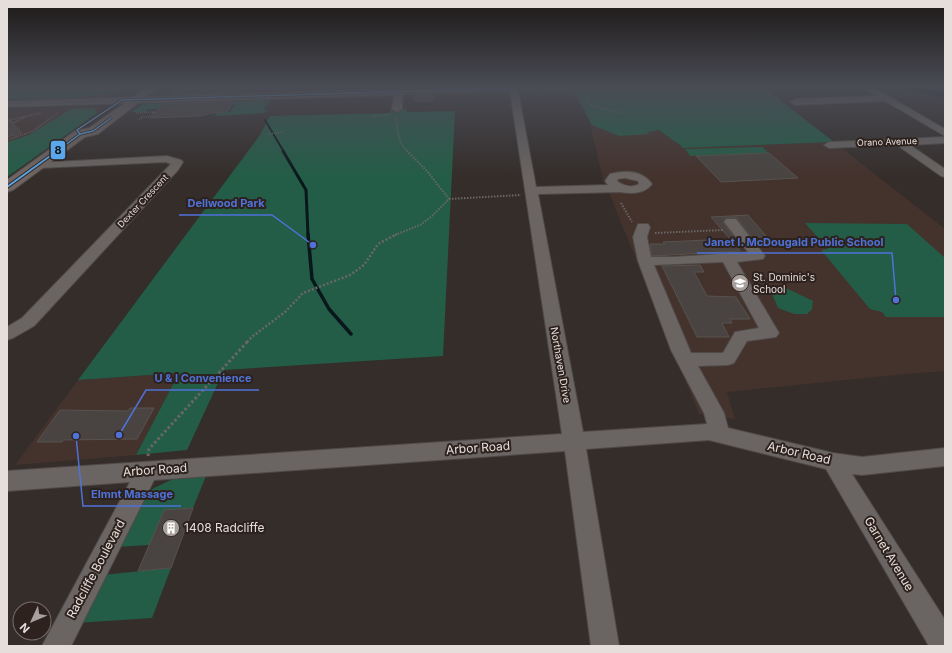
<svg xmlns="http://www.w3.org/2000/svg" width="952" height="653" font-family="Inter,sans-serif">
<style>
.built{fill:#44322c}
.green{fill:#235d47}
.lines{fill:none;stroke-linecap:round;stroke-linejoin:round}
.stream-far2{stroke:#09171b;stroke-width:2}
.stream-far1{stroke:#09171b;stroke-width:3}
.stream{stroke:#09171b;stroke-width:3.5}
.river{fill:#09171b;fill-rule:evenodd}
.building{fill:#494441;stroke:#58524f}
.minor-casing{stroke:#4f4a48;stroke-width:2}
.major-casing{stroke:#4f4a48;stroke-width:2}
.path-far3{stroke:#6b6766;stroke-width:1.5;stroke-dasharray:1 1;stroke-linecap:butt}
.path-far2{stroke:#6b6766;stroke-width:2;stroke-dasharray:1.5 1.5;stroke-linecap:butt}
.path-far1{stroke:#6b6766;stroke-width:2.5;stroke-dasharray:2 2;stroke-linecap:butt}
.path{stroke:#6b6766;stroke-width:3;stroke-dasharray:2.5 2.5;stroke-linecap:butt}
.minor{fill:#6a6562;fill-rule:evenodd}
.major{fill:#706562;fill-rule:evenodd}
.bus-1-far1-casing{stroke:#2d221d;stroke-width:3}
.bus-1-casing{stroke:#2d221d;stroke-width:4}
.bus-1-far1{stroke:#5aa8eb;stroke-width:1.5}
.bus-1{stroke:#5aa8eb;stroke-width:2}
.labels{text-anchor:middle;stroke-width:4;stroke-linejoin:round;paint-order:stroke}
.far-street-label{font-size:9px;fill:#e6dedb;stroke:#2d221d}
.poi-label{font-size:10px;fill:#e6dedb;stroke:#2d221d;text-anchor:start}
.street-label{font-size:10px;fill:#e6dedb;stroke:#2d221d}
.near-street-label{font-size:12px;fill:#e6dedb;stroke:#2d221d}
.near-poi-label{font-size:12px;fill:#e6dedb;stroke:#2d221d;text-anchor:start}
.leader{fill:none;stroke:#4f72d9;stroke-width:1.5}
.callout-dot{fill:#4f72d9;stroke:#2d221d;stroke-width:1.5}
.callout-label{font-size:11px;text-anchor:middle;font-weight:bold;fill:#4f72d9;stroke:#2d221d;stroke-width:4;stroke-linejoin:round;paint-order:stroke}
.line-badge{stroke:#2d221d;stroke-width:1.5}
.pale-badge-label{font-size:11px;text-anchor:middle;font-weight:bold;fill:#111}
</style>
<rect width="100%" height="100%" fill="#342d2a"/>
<!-- built -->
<g class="built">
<path d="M 100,106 L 103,109 L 7,177 L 7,109 Z"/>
<path d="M 590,124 L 619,136 L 660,130 L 664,135 L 676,141 L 683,148 L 834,142 L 945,229 L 945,371 L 905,374 L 727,392 L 735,419 L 699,414 L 609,193 L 605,188 Z"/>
<path d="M 179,373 L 136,455 L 15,465 L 78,380 Z"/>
</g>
<!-- green -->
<g class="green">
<path d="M 40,86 L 131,86 C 107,101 38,98 7,99 L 7,87 Z"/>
<path d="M 631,86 L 762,86 L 834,142 L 683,148 C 676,140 667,138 660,130 L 647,132 L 649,134 L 619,136 L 592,125 L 574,91 Z"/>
<path d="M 922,86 L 945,86 L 945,98 Z"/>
<path d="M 248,99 L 275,99 L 277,100 L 271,100 L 263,110 L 268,110 L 264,113 L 215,116 L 217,113 L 230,112 L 235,105 L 226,105 L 218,102 L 222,100 L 234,100 L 233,102 L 246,101 Z"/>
<path d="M 218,100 L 217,102 L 160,107 L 158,109 L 148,109 L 146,112 L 131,112 L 143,104 Z"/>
<path d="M 94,108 L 97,113 L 7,177 L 7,142 L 29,135 L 71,109 Z"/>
<path d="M 406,108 L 407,112 L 455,111 L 443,356 L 224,370 L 187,450 L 136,455 L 179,373 L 78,380 L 260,135 L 270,116 L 390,113 L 391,109 Z"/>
<path d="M 762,147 L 769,153 L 690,156 L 685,149 Z"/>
<path d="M 805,223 L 907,224 L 945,258 L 945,317 L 886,317 L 882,312 L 870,309 L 821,250 L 828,249 Z"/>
<path d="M 775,286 L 786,288 L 813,301 L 812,309 L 807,314 L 794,314 L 778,308 L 771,291 Z"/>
<path d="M 206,476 L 193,508 L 164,510 L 149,545 L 117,547 L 145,494 L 154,488 L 173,479 Z"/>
<path d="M 171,568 L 152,618 L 76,623 L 102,575 Z"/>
</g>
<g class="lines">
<!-- stream-far2 -->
<path class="stream-far2" d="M 265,120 L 284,152"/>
<!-- stream-far1 -->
<path class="stream-far1" d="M 283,151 L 306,190 L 308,235"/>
<!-- stream -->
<path class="stream" d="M 308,234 L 312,279 L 329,309 L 351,334"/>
<!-- river -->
<path class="river" d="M 901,86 L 922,86 L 945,90 L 945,98 L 903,89 Z"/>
</g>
<!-- building -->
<g class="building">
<path d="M 232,86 L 244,86 L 240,93 L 172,95 L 177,89 L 231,87 Z"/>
<path d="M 414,95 L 434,95 L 433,101 L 414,101 Z"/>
<path d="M 234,101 L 227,112 L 212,113 L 200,116 L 151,118 L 163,104 Z"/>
<path d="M 7,117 L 22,133 L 7,137 Z"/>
<path d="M 769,153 L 798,178 L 721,182 L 696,156 Z"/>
<path d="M 748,215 L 772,243 L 757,244 L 737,218 L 726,218 L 723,223 L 740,244 L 735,244 L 740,251 L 652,256 L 650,244 L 665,244 L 663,242 L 730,239 L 711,217 Z"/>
<path d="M 700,265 L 704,272 L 694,272 L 707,296 L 736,297 L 750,319 L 730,319 L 732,323 L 722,323 L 729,337 L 697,337 L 662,266 Z"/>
<path d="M 130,408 L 154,408 L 137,439 L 63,440 L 62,442 L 37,442 L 60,410 L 128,411 Z"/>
<path d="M 193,508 L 171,568 L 138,571 L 164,510 Z"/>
</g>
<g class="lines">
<defs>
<g id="minor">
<path d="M 509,86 L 588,86 L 584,89 L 518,91 L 536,187 L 608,185 L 605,181 L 610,174 C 625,170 642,170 652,184 C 645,194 631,194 620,192 L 538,194 L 583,432 L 707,424 L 704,413 L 671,350 L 638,261 L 633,237 L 638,224 L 648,224 L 650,227 L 647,237 L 651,257 L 674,257 L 748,252 L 724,222 L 726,219 L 736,219 L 765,256 L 763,259 L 737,262 L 779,333 L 776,337 L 747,341 L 734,363 L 728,365 L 698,366 L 724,413 L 728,428 L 833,453 L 862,457 L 945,448 L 945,466 L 862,475 L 852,474 L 945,620 L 945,646 L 929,646 L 826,469 L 709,440 L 586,449 L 619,646 L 591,646 L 565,451 L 154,480 L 71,646 L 42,646 L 130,482 L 7,491 L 7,471 L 562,434 L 510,91 L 403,94 L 402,109 L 397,112 L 392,109 L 394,95 L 7,107 L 7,101 ZM 625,178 L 638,181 L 639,184 C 632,188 624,186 617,181 L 618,179 ZM 723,262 L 759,328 L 735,332 L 723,353 L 691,353 L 654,265 Z"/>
<path d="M 862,86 L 871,86 L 945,129 L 945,136 L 885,101 L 795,105 L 790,102 L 795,99 L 876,96 Z"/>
<path d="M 945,137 L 945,143 L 910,145 L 945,169 L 945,177 L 941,176 L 897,145 L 829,148 L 824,145 L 829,142 Z"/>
<path d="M 167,156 L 181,160 L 183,162 L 178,170 L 34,326 L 13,338 L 7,340 L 7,327 L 22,318 L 171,164 L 166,162 L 39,168 L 35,167 L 33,165 L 35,163 Z"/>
</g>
<path id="major" d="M 149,86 L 160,86 L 98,134 L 85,137 L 13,190 L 7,192 L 7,180 L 75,131 L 89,128 Z"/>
</defs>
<!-- minor casing -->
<use href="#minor" class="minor-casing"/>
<!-- major casing -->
<use href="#major" class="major-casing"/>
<!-- path-far3 -->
<g class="path-far3">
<path d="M 587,93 L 590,103 L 593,106 L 620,113 L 624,110"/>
<path d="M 136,113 L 156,112"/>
<path d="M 26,117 L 13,123 L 9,120 L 42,113"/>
<path d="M 371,117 L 390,114"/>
<path d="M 396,117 C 398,132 397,140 408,152"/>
<path d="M 139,120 L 142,117 L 150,117 L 154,112"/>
<path d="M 268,134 L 284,132"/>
<path d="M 7,140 L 33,131 L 59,112"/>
</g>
<!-- path-far2 -->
<g class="path-far2">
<path d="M 449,199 L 521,195"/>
<path d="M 621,203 L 632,222"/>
<path d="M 655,233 L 724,230"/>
<path d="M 395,235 L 420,225 L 431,217 L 449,199 L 427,171 L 407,151"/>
</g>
<!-- path-far1 -->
<path class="path-far1" d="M 247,342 L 253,336 L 285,312 L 303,293 L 350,275 L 364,265 L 378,244 L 397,234"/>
<!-- path -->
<path class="path" d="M 148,456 L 149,449 L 248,341"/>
<!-- minor -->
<use href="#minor" class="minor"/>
<!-- major -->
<use href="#major" class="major"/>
<defs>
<g id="bus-1-far1">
<path d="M 80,134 L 77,130 L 122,100 L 584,86"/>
<path d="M 56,152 L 80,134 L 93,131 L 111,118"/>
</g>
<path id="bus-1" d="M 7,187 L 57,151"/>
</defs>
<!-- bus-1-far1 casing -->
<use href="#bus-1-far1" class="bus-1-far1-casing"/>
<!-- bus-1 casing -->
<use href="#bus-1" class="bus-1-casing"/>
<!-- bus-1-far1 -->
<use href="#bus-1-far1" class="bus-1-far1"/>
<!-- bus-1 -->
<use href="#bus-1" class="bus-1"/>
</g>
<!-- sky -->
<linearGradient id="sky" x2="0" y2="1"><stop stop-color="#1d1917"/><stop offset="0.49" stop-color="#4a4c55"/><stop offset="1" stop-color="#4a4c55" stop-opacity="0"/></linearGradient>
<rect width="952" height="177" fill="url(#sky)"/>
<!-- icons -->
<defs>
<symbol id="school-disc" viewBox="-11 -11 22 22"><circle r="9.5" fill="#a8a09d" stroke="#2d221d"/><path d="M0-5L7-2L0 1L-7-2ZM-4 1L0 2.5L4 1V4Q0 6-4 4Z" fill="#fff"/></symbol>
<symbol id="building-disc" viewBox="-11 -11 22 22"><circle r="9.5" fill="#a8a09d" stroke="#2d221d"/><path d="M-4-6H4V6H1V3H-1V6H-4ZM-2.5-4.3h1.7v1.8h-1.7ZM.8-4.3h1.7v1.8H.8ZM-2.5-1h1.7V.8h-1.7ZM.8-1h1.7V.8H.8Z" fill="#fff"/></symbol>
</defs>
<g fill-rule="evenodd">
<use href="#school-disc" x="730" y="273" width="20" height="20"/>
<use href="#building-disc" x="161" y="518" width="20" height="20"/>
</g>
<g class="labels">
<!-- far-street labels -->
<g class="far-street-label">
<text transform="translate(887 142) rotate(-2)" y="3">Orano Avenue</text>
<text transform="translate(143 201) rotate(-47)" y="3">Dexter Crescent</text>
</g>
<!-- poi labels -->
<g class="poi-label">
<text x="753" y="281">St. Dominic's<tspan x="753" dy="12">School</tspan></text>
</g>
<!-- street labels -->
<g class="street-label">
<text transform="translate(561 365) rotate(80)" y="4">Northaven Drive</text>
</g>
<!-- near-street labels -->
<g class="near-street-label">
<text transform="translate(478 448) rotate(-4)" y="4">Arbor Road</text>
<text transform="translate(799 453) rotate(13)" y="4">Arbor Road</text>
<text transform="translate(155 470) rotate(-4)" y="4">Arbor Road</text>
<text transform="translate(889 554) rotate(59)" y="4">Garnet Avenue</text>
<text transform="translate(96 569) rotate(-62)" y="4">Radcliffe Boulevard</text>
</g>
<!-- near-poi labels -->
<g class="near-poi-label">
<text x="184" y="532">1408 Radcliffe</text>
</g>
</g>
<!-- callouts -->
<path class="leader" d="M313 245L272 215H179M896 300L892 253H697M119 435L146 390H259M76 436L83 506H181"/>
<g class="callout-dot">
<circle cx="313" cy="245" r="4"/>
<circle cx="896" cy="300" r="4"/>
<circle cx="119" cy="435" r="4"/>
<circle cx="76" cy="436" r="4"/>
</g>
<g class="callout-label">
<text x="226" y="207">Dellwood Park</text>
<text x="794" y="246">Janet I. McDougald Public School</text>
<text x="203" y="382">U &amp; I Convenience</text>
<text x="132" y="498">Elmnt Massage</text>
</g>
<rect class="line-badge" x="50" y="140" width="16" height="20" rx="4" fill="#5aa8eb"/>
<g class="pale-badge-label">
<text x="58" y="154">8</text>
</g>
<!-- border -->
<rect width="952" height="653" fill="none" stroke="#e6dedb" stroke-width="16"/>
<!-- north arrow -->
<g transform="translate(32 621) rotate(226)"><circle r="19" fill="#2d221d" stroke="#776d69"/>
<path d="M0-3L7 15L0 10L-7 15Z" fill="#a8a09d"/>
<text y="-6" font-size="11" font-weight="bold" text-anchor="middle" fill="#e6dedb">N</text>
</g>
</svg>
